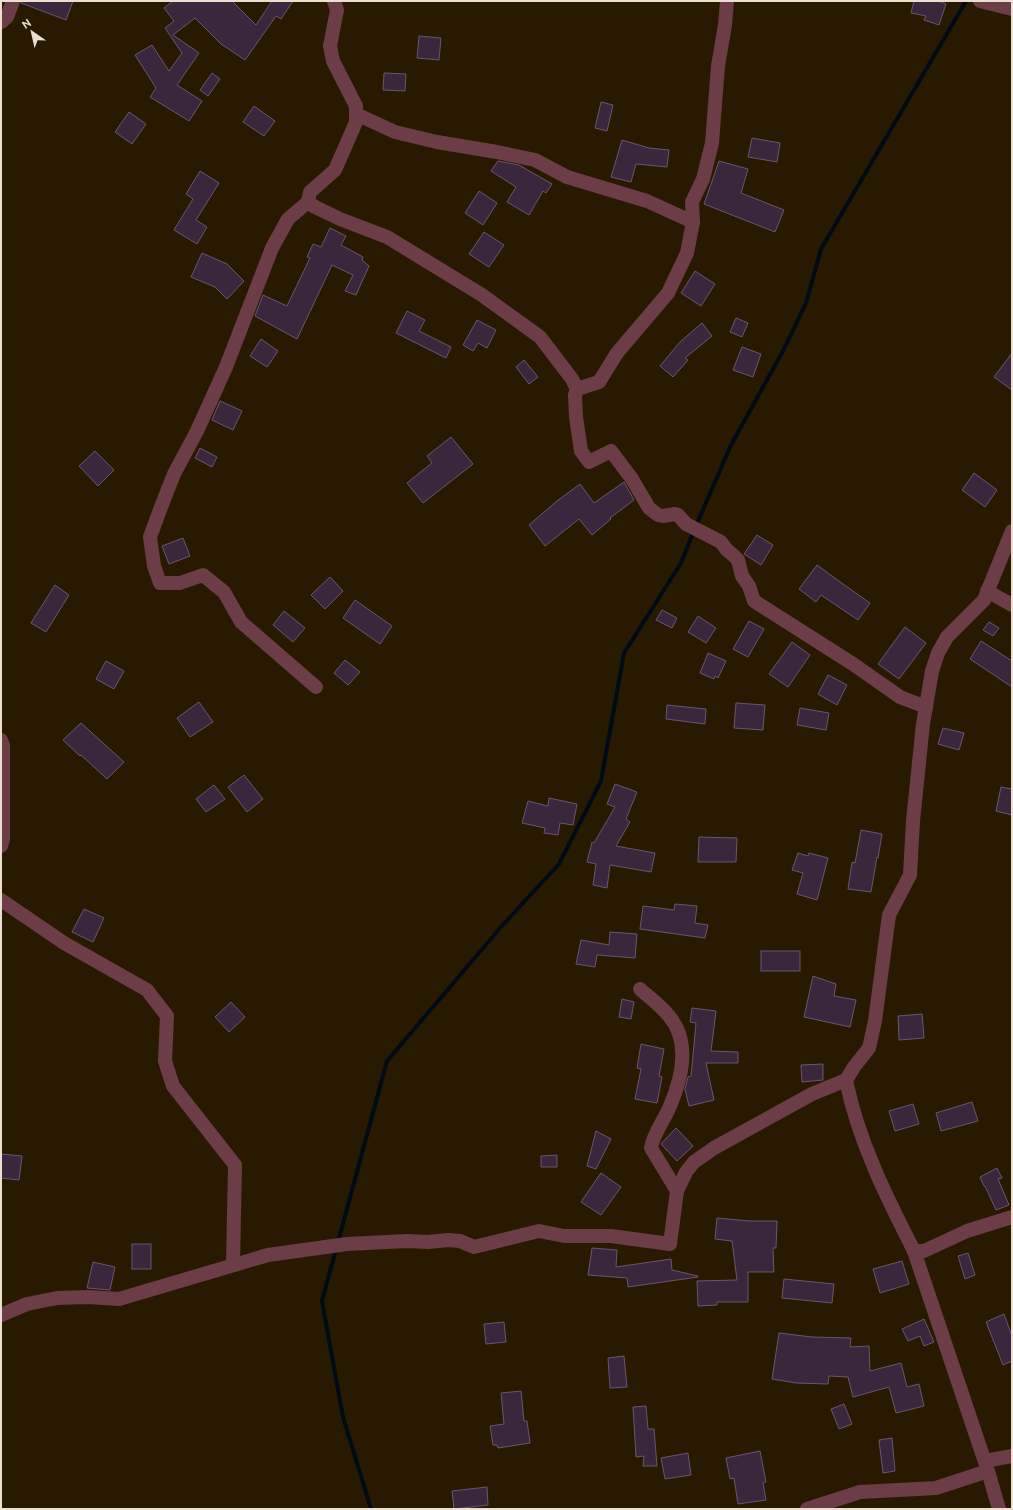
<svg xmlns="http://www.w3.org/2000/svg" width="1013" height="1510" font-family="Ubuntu,sans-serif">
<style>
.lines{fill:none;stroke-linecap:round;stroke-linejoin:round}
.stream{stroke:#000b14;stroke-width:4}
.building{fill:#3b273d;stroke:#6b556d}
.minor{stroke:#6c3d46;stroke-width:14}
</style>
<rect width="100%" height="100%" fill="#281a00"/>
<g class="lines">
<!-- stream -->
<path class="stream" d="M 371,1509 L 343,1417 L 322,1301 L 387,1061 L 501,927 L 559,864 L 601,781 L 624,653 L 681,563 L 695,528 L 731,445 L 783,351 L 806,303 L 821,249 L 966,1"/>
</g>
<!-- building -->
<g class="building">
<path d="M 21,1 L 73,1 L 66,20 L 21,3 Z"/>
<path d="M 173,1 L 232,1 L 256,25 L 272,1 L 293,1 L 281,19 L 276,16 L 245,60 L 221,44 L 195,18 L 173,35 L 199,53 L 177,85 L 202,101 L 189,121 L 150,97 L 156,88 L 135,55 L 152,45 L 169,71 L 182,53 L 165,28 L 174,21 L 164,8 Z"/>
<path d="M 914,1 L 938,1 L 946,4 L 939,25 L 924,20 L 926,16 L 911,13 Z"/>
<path d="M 419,36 L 441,38 L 439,60 L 417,58 Z"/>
<path d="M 212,73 L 220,79 L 208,96 L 200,90 Z"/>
<path d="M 384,73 L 406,74 L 405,91 L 383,90 Z"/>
<path d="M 601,102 L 613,105 L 607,131 L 595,128 Z"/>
<path d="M 254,106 L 275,121 L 264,136 L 243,122 Z"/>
<path d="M 129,112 L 146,124 L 132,144 L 115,132 Z"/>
<path d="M 752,138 L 780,143 L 777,162 L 748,157 Z"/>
<path d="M 622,140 L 649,148 L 669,150 L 667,167 L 636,164 L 631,182 L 611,177 Z"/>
<path d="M 498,161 L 519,165 L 552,184 L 546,193 L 543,191 L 529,215 L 507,202 L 516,187 L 491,171 Z"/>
<path d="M 719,161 L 748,169 L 741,193 L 784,210 L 775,232 L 704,204 Z"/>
<path d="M 200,171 L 219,183 L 196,220 L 207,227 L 197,244 L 174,230 L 193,199 L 186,194 Z"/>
<path d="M 479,191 L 497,203 L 483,225 L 465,213 Z"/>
<path d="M 330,228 L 346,236 L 341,245 L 363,257 L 362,260 L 369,266 L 356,295 L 345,291 L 353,275 L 332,265 L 297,339 L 255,316 L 263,295 L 287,306 L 310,258 L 307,257 L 313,244 L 321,247 Z"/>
<path d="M 484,232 L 504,245 L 489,267 L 469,254 Z"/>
<path d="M 202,253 L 227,264 L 244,281 L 227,299 L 215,287 L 191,277 Z"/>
<path d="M 695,271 L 715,284 L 701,306 L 681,293 Z"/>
<path d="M 407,311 L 425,320 L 419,331 L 451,347 L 446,358 L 396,333 Z"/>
<path d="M 736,318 L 748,323 L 742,337 L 730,332 Z"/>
<path d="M 477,320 L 496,330 L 487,348 L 478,343 L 473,351 L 463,345 Z"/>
<path d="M 702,323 L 712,336 L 685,358 L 688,360 L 673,377 L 660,366 L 680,342 Z"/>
<path d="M 261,339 L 278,351 L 267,367 L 250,356 Z"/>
<path d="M 742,347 L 761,354 L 753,377 L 733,370 Z"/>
<path d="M 1012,353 L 1012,390 L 994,377 Z"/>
<path d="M 524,360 L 538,377 L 529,384 L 516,367 Z"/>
<path d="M 220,401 L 242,411 L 233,430 L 212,420 Z"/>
<path d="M 451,437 L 473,464 L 423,503 L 407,483 L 432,463 L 427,456 Z"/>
<path d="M 200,448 L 217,457 L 212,467 L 195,458 Z"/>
<path d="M 95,451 L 114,470 L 98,486 L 79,466 Z"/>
<path d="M 974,473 L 997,490 L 985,507 L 962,490 Z"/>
<path d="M 624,482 L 634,500 L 610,518 L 611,519 L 592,535 L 579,519 L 545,546 L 529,525 L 557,501 L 580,484 L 594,503 Z"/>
<path d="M 757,535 L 773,545 L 761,565 L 744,554 Z"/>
<path d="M 183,538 L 190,556 L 169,564 L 162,546 Z"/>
<path d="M 817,565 L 843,584 L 870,603 L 858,620 L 821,595 L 816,602 L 799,589 Z"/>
<path d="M 330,577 L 343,591 L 325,609 L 311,595 Z"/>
<path d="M 55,585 L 69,595 L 46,632 L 31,623 Z"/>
<path d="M 355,600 L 392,626 L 380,644 L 343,618 Z"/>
<path d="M 662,610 L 677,618 L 672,628 L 656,620 Z"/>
<path d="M 284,611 L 305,628 L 293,642 L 273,625 Z"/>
<path d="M 698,616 L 716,628 L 706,643 L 688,632 Z"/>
<path d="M 749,621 L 764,629 L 748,657 L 733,649 Z"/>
<path d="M 989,622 L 999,628 L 993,636 L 983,630 Z"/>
<path d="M 905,627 L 926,643 L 899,679 L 878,664 Z"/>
<path d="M 981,641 L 1012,661 L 1012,687 L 970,659 Z"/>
<path d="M 792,642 L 810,655 L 788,687 L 769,674 Z"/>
<path d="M 708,653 L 726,661 L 718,678 L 715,676 L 714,679 L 700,673 Z"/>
<path d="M 345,660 L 360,672 L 348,685 L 334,673 Z"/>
<path d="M 106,661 L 124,671 L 114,689 L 96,679 Z"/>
<path d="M 828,675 L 847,685 L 837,705 L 818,694 Z"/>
<path d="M 199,702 L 213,722 L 190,737 L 177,718 Z"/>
<path d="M 736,703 L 765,705 L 763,730 L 734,728 Z"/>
<path d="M 667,705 L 706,709 L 705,724 L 666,719 Z"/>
<path d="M 800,708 L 829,713 L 826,730 L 797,725 Z"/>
<path d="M 81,723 L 124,762 L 107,779 L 81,755 L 80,756 L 63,740 Z"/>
<path d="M 943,728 L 964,733 L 959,750 L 938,744 Z"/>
<path d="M 244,775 L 263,799 L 247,812 L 228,787 Z"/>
<path d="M 615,784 L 637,792 L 626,819 L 630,822 L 616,846 L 655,853 L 651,872 L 610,865 L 607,888 L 593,885 L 596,864 L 587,862 L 592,842 L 594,843 L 615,807 L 607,804 Z"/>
<path d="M 214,785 L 225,799 L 206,812 L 196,799 Z"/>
<path d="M 1001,787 L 1012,789 L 1012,815 L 996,811 Z"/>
<path d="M 549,798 L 577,804 L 573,825 L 560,823 L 558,835 L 544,833 L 545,828 L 522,823 L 528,801 L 548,806 Z"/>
<path d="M 861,830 L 882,834 L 878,858 L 877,857 L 871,892 L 848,889 L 852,862 L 855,863 Z"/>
<path d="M 699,837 L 737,838 L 736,862 L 698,862 Z"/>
<path d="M 798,853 L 808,856 L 809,853 L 828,858 L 817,900 L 797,894 L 803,873 L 792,870 Z"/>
<path d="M 675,904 L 697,906 L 695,923 L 708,925 L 705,938 L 640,929 L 643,906 L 674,910 Z"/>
<path d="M 84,909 L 104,918 L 93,942 L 72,932 Z"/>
<path d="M 610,932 L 637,934 L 635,958 L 597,955 L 595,967 L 576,964 L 581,940 L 609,945 Z"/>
<rect x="761" y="951" width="39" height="20"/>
<path d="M 813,976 L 836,984 L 834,996 L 856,1000 L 850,1027 L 804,1017 Z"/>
<path d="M 622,999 L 634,1002 L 631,1019 L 619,1017 Z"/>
<path d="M 231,1002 L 245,1017 L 229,1032 L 215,1017 Z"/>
<path d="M 692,1008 L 716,1011 L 711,1051 L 738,1052 L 738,1063 L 706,1063 L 714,1100 L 689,1106 L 685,1089 L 688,1077 L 691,1076 L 696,1023 L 690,1022 Z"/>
<path d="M 922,1014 L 924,1038 L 899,1040 L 898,1016 Z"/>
<path d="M 641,1044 L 664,1049 L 659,1076 L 662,1077 L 657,1103 L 635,1099 L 641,1069 L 637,1068 Z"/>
<path d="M 823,1064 L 823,1080 L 802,1082 L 801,1065 Z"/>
<path d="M 972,1102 L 978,1121 L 941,1131 L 936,1113 Z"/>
<path d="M 913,1104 L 919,1124 L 895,1131 L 889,1111 Z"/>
<path d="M 676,1128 L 693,1146 L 677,1161 L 661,1144 Z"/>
<path d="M 596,1131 L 611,1139 L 596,1169 L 587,1166 Z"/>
<path d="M 1,1154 L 22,1156 L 19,1180 L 1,1178 Z"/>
<path d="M 557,1155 L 557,1167 L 541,1167 L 541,1156 Z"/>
<path d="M 997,1168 L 1002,1178 L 998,1179 L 1009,1205 L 996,1210 L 985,1186 L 984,1186 L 980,1177 Z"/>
<path d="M 601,1173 L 621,1187 L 601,1215 L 581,1202 Z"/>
<path d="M 717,1218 L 750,1221 L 777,1221 L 776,1248 L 773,1248 L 774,1272 L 748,1272 L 748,1302 L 717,1302 L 717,1305 L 698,1306 L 697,1281 L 737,1280 L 732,1241 L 715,1239 Z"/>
<rect x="132" y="1244" width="19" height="25"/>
<path d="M 592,1248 L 617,1250 L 616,1267 L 671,1259 L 672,1270 L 698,1276 L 698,1277 L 628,1287 L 627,1278 L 588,1275 Z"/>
<path d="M 968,1253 L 975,1275 L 965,1279 L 958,1256 Z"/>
<path d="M 902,1261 L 909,1284 L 880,1293 L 873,1269 Z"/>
<path d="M 93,1262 L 115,1267 L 110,1290 L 87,1288 Z"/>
<path d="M 784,1279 L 834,1284 L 832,1303 L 782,1298 Z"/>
<path d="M 1004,1314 L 1012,1336 L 1012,1361 L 1003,1365 L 986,1322 Z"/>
<path d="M 924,1319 L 934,1342 L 924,1346 L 920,1336 L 908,1341 L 902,1329 Z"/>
<path d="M 504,1322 L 506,1342 L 486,1344 L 484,1324 Z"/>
<path d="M 779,1333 L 812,1337 L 851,1338 L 850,1347 L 869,1346 L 870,1371 L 901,1363 L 907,1387 L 919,1384 L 924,1406 L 896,1413 L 889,1387 L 853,1397 L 848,1377 L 829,1376 L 828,1384 L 796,1383 L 772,1379 Z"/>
<path d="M 624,1356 L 627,1387 L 610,1388 L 608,1358 Z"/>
<path d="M 521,1391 L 524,1421 L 527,1421 L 530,1443 L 498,1448 L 497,1445 L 493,1445 L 490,1426 L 504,1424 L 501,1393 Z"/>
<path d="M 844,1404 L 852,1424 L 839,1429 L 831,1409 Z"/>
<path d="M 646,1406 L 648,1429 L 654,1429 L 657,1466 L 643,1466 L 644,1456 L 636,1457 L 633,1407 Z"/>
<path d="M 892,1438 L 895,1471 L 883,1473 L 879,1440 Z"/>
<path d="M 760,1451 L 766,1482 L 763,1483 L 766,1500 L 738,1504 L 734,1478 L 730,1479 L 726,1458 Z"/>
<path d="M 688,1453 L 691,1475 L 665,1479 L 661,1458 Z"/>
<path d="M 487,1487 L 488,1505 L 454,1509 L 452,1491 Z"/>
</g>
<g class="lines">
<!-- minor -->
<g class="minor">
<path d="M 334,1 L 337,10 L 330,46 L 333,61 L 356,106 L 356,122 L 335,170 L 310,192 L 308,202 L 315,207 L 340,219 L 387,237 L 482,295 L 540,337 L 572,379 L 577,389 L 575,395 L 576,417 L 581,451 L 589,462 L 611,451 L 632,479 L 649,508 L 658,515 L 663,516 L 675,514 L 678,515 L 686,524 L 721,542 L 726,549 L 734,556 L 738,560 L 742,576 L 749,586 L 754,601 L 853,664 L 900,697 L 926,707"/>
<path d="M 980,1 L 1012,9"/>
<path d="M 1,22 L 7,17 L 13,1"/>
<path d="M 356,114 L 395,132 L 437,142 L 497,152 L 535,160 L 567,177 L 647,201 L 693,222"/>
<path d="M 308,202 L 288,219 L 272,248 L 226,367 L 197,431 L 174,474 L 161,507 L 150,537 L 154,566 L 160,583 L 180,583 L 203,575 L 224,592 L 241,622 L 316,687"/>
<path d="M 577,389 L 599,382 L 617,353 L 668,293 L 687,253 L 693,222 L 692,202 L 703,179 L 712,143 L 718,66 L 725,25 L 727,1"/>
<path d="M 987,591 L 1012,605"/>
<path d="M 1,740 L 3,745 L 3,839 L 1,846"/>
<path d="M 1,900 L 64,943 L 147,990 L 167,1016 L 165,1061 L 173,1086 L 235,1165 L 233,1264"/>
<path d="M 640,989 C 650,998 661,1006 669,1016 C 691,1042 682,1078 670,1106 C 665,1119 653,1134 651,1148 L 677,1191"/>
<path d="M 846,1080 C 858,1140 886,1196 914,1251 L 924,1251 L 967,1231 L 1012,1217"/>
<path d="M 914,1251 L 988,1471 L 999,1509"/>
<path d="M 1,1315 L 27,1304 L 57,1298 L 88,1297 L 119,1299 L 268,1255 L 347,1244 L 407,1241 L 428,1242 L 448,1240 L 460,1241 L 474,1247 L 539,1231 L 564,1236 L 611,1236 L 670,1244 L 677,1191 L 686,1172 L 694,1162 L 714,1148 L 812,1094 L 846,1080 L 854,1067 L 869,1048 L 875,1021 L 889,915 L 910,875 L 913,821 L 923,724 L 932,671 L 938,653 L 947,637 L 984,600 L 1012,531"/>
<path d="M 985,1461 L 1012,1456"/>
<path d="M 807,1509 L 860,1492 L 936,1488 L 988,1471"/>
</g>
</g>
<!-- border -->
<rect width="1013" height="1510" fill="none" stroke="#e9e0d0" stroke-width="4"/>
<!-- north arrow -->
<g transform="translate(32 32) rotate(326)" stroke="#281a00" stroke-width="3" paint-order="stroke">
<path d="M0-3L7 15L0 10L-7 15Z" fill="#e9e0d0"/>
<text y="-6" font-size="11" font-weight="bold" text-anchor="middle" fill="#e9e0d0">N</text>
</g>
</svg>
